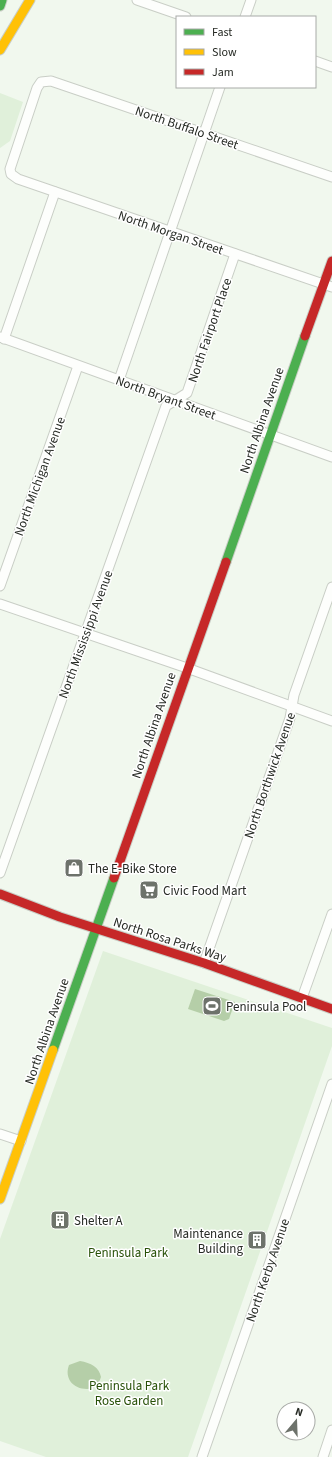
<svg xmlns="http://www.w3.org/2000/svg" width="332" height="1457" font-family="'Source Sans 3',sans-serif">
<style>
.green{fill:#e0f0da}
.water{fill:#b5cea8}
.lines{fill:none;stroke-linecap:round;stroke-linejoin:round}
.street-casing{stroke:#c9cec6;stroke-width:11}
.fast-casing{stroke:#c9cec6;stroke-width:11}
.slow-casing{stroke:#c9cec6;stroke-width:11}
.jam-casing{stroke:#c9cec6;stroke-width:11}
.street{stroke:#fdfefc;stroke-width:9}
.fast{stroke:#4caf50;stroke-width:9}
.slow{stroke:#ffc107;stroke-width:9}
.jam{stroke:#c62828;stroke-width:9}
.labels{text-anchor:middle;stroke-width:3;stroke-linejoin:round;paint-order:stroke}
.street-label{font-size:13px;fill:#262a24;stroke:#fff}
.poi-label{font-size:13px;fill:#262a24;stroke:#fff;text-anchor:start}
.park-label{font-size:13px;fill:#275007;stroke:#fff}
</style>
<rect width="100%" height="100%" fill="#f1f8ee"/>
<!-- green -->
<g class="green">
<path d="M 0,93 L 23,102 L 10,141 L 0,148 Z"/>
<path d="M 103,951 L 332,1028 L 332,1046 L 188,1457 L 46,1457 L 0,1441 L 0,1239 Z"/>
</g>
<!-- water -->
<g class="water">
<path d="M 195,989 L 235,1002 L 229,1019 L 224,1021 L 188,1009 Z"/>
<path d="M 80,1361 C 91,1363 99,1367 101,1377 L 98,1385 C 94,1387 91,1389 87,1389 C 73,1389 64,1378 69,1365 Z"/>
</g>
<g class="lines">
<defs>
<g id="street">
<path d="M 137,0 L 186,17"/>
<path d="M 245,17 L 251,0"/>
<path d="M 315,61 L 332,67"/>
<path d="M 332,177 L 51,81 L 41,82 L 37,88 L 10,169 L 11,174 L 18,179 L 332,287"/>
<path d="M 0,337 L 332,457"/>
<path d="M 4,339 L 55,192"/>
<path d="M 119,380 L 220,87"/>
<path d="M 0,586 L 78,366"/>
<path d="M 0,604 L 187,668 L 332,721"/>
<path d="M 0,873 L 166,406 L 187,393 L 235,254"/>
<path d="M 204,963 L 290,718 L 294,695 L 332,587"/>
<path d="M 302,998 L 332,914"/>
<path d="M 0,1134 L 21,1141"/>
<path d="M 202,1457 L 332,1084"/>
<path d="M 323,1457 L 332,1430"/>
</g>
<g id="fast">
<path d="M 0,6 L 2,0"/>
<path d="M 226,562 L 305,336"/>
<path d="M 53,1050 L 114,878"/>
</g>
<g id="slow">
<path d="M 0,50 L 30,0"/>
<path d="M 0,1199 L 53,1050"/>
</g>
<g id="jam">
<path d="M 305,336 L 332,261"/>
<path d="M 114,878 L 226,562"/>
<path d="M 0,894 L 60,917 L 204,963 L 332,1009"/>
</g>
</defs>
<!-- street casing -->
<use href="#street" class="street-casing"/>
<!-- fast casing -->
<use href="#fast" class="fast-casing"/>
<!-- slow casing -->
<use href="#slow" class="slow-casing"/>
<!-- jam casing -->
<use href="#jam" class="jam-casing"/>
<!-- street -->
<use href="#street" class="street"/>
<!-- fast -->
<use href="#fast" class="fast"/>
<!-- slow -->
<use href="#slow" class="slow"/>
<!-- jam -->
<use href="#jam" class="jam"/>
</g>
<!-- icons -->
<defs>
<symbol id="shop-square" viewBox="-11 -11 22 22"><rect x="-9" y="-9" width="18" height="18" rx="4" fill="#6d726b" stroke="#fff"/><path d="M-5-2.5h2.3a2.7 3.5 0 0 1 5.4 0H5L5.5 6h-11ZM-1.5-2.5h3a1.5 2.3 0 0 0-3 0Z" fill="#fff"/></symbol>
<symbol id="supermarket-square" viewBox="-11 -11 22 22"><rect x="-9" y="-9" width="18" height="18" rx="4" fill="#6d726b" stroke="#fff"/><path d="M-6-5.5h2.5l.6 2H6L4.5 2H-2.5L-4.4-4H-6ZM-1.5 3.2a1.3 1.3 0 1 0 .1 0ZM3 3.2a1.3 1.3 0 1 0 .1 0Z" fill="#fff"/></symbol>
<symbol id="stadium-square" viewBox="-11 -11 22 22"><rect x="-9" y="-9" width="18" height="18" rx="4" fill="#6d726b" stroke="#fff"/><path d="M0-5a6.5 5 0 1 0 0 10a6.5 5 0 1 0 0-10ZM-3.5-1.8h7v3.6h-7Z" fill="#fff"/></symbol>
<symbol id="building-square" viewBox="-11 -11 22 22"><rect x="-9" y="-9" width="18" height="18" rx="4" fill="#6d726b" stroke="#fff"/><path d="M-4-6H4V6H1V3H-1V6H-4ZM-2.5-4.3h1.7v1.8h-1.7ZM.8-4.3h1.7v1.8H.8ZM-2.5-1h1.7V.8h-1.7ZM.8-1h1.7V.8H.8Z" fill="#fff"/></symbol>
</defs>
<g fill-rule="evenodd">
<use href="#shop-square" x="63" y="857" width="22" height="22"/>
<use href="#supermarket-square" x="138" y="879" width="22" height="22"/>
<use href="#stadium-square" x="201" y="995" width="22" height="22"/>
<use href="#building-square" x="49" y="1209" width="22" height="22"/>
<use href="#building-square" x="246" y="1229" width="22" height="22"/>
</g>
<g class="labels">
<!-- street labels -->
<g class="street-label">
<text transform="translate(187 127) rotate(19)" y="5">North Buffalo Street</text>
<text transform="translate(171 232) rotate(19)" y="5">North Morgan Street</text>
<text transform="translate(209 330) rotate(-71)" y="5">North Fairport Place</text>
<text transform="translate(166 397) rotate(20)" y="5">North Bryant Street</text>
<text transform="translate(261 420) rotate(-71)" y="5">North Albina Avenue</text>
<text transform="translate(39 476) rotate(-70)" y="5">North Michigan Avenue</text>
<text transform="translate(85 634) rotate(-70)" y="5">North Mississippi Avenue</text>
<text transform="translate(153 725) rotate(-71)" y="5">North Albina Avenue</text>
<text transform="translate(269 775) rotate(-71)" y="5">North Borthwick Avenue</text>
<text transform="translate(170 939) rotate(18)" y="5">North Rosa Parks Way</text>
<text transform="translate(46 1031) rotate(-71)" y="5">North Albina Avenue</text>
<text transform="translate(267 1270) rotate(-71)" y="5">North Kerby Avenue</text>
</g>
<!-- poi labels -->
<g class="poi-label">
<text x="88" y="873">The E-Bike Store</text>
<text x="163" y="895">Civic Food Mart</text>
<text x="226" y="1011">Peninsula Pool</text>
<text x="74" y="1225">Shelter A</text>
<text x="243" y="1238" text-anchor="end">Maintenance<tspan x="243" dy="15">Building</tspan></text>
</g>
<!-- park labels -->
<g class="park-label">
<text x="128" y="1257">Peninsula Park</text>
<text x="129" y="1390">Peninsula Park<tspan x="129" dy="15">Rose Garden</tspan></text>
</g>
</g>
<!-- legend -->
<rect x="176" y="16" width="140" height="72" fill="#ffffff" stroke="#a8aaa7"/>
<rect x="184" y="29" width="20" height="6" fill="#4caf50" stroke="#a8aaa7"/>
<text x="212" y="36" font-size="12" fill="#262a24">Fast</text>
<rect x="184" y="49" width="20" height="6" fill="#ffc107" stroke="#a8aaa7"/>
<text x="212" y="56" font-size="12" fill="#262a24">Slow</text>
<rect x="184" y="69" width="20" height="6" fill="#c62828" stroke="#a8aaa7"/>
<text x="212" y="76" font-size="12" fill="#262a24">Jam</text>
<!-- north arrow -->
<g transform="translate(296 1421) rotate(19)"><circle r="19" fill="#ffffff" stroke="#a8aaa7"/>
<path d="M0-3L7 15L0 10L-7 15Z" fill="#6d726b"/>
<text y="-6" font-size="11" font-weight="bold" text-anchor="middle" fill="#262a24">N</text>
</g>
</svg>
